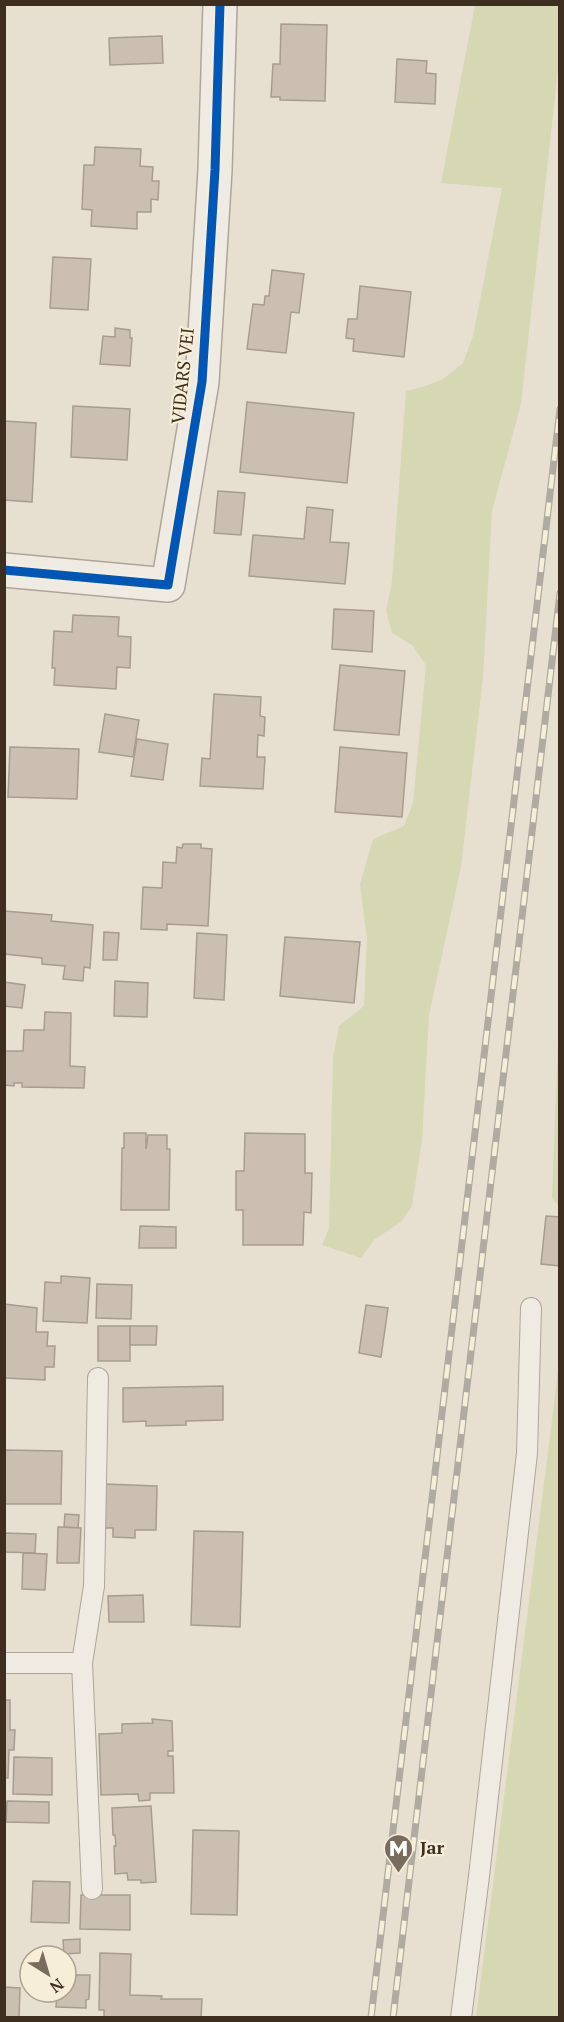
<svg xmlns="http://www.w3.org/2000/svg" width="564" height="2022" font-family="'PT Serif',serif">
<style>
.green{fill:#d6d7b3}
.building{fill:#cbbfb2;stroke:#a89c90;stroke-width:1.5}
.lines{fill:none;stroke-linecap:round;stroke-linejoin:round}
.service-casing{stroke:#ada599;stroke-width:22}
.minor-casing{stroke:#ada599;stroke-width:36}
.service{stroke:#efebe3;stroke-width:20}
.minor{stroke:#efebe3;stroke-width:33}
.rail-casing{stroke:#afaaa2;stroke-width:7}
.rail{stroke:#f7eed8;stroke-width:4.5;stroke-dasharray:14;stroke-linecap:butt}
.cycleway-casing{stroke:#f7eed8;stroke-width:13}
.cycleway{stroke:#0057b8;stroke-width:9}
.labels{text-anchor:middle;stroke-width:4.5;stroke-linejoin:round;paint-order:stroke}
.street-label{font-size:18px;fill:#3d2e20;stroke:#f7eed8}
.poi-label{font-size:18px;font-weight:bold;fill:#3d2e20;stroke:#f7eed8;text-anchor:start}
</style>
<rect width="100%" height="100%" fill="#e7e0d1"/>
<!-- green -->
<g class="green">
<path d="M 475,5 L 559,5 L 559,61 L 521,404 L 492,511 L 483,677 L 461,867 L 429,1015 L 422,1140 L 412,1206 L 401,1222 L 375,1239 L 361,1258 L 322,1245 L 329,1228 L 333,1057 L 339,1026 L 364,1006 L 367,939 L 360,884 L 373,839 L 404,826 L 413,803 L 426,665 L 412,645 L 392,633 L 386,611 L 392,581 L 406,391 L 423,387 L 443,379 L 463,363 L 473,336 L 502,188 L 441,183 Z"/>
<path d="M 559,876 L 560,1207 L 559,1207 L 552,1198 L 558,1039 Z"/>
<path d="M 559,1361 L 559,2017 L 476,2017 L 551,1428 Z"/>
</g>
<!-- building -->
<g class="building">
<path d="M 281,24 L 327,25 L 325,101 L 280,100 L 280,97 L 271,97 L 273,64 L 280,64 Z"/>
<path d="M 162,36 L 163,63 L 110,65 L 109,38 Z"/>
<path d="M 397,59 L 427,61 L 426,73 L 436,74 L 435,104 L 395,102 Z"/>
<path d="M 95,147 L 141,149 L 140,166 L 153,167 L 152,181 L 159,181 L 158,200 L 151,199 L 151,212 L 137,212 L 137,229 L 91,226 L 92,210 L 82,209 L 84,165 L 94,165 Z"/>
<path d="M 53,257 L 91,259 L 88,310 L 50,308 Z"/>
<path d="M 272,270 L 304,274 L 299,313 L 291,312 L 286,353 L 247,349 L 253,304 L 264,305 L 265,296 L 269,296 Z"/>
<path d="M 360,286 L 411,292 L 404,357 L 353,351 L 354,339 L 346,338 L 348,319 L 357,319 Z"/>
<path d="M 115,328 L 130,330 L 130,338 L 132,338 L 130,366 L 100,364 L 103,336 L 115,337 Z"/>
<path d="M 247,402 L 354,413 L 347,483 L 240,472 Z"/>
<path d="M 73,406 L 130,409 L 127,460 L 71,457 Z"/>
<path d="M 4,421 L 36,423 L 32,502 L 4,500 Z"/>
<path d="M 218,491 L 245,493 L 241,535 L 214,533 Z"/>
<path d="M 307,507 L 333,510 L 330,542 L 349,543 L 345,584 L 249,576 L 253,535 L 304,539 Z"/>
<path d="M 334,609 L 374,611 L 372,652 L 332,649 Z"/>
<path d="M 73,615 L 119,617 L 118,636 L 131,637 L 130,668 L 117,667 L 116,689 L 54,685 L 55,668 L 52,668 L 54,631 L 72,632 Z"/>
<path d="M 340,665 L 405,671 L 399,735 L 334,730 Z"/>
<path d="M 214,694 L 261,697 L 260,716 L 265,717 L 264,736 L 258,735 L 257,757 L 265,757 L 263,789 L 200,786 L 202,758 L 210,759 Z"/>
<path d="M 105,714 L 139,720 L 133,757 L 99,752 Z"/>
<path d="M 137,739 L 168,744 L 163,780 L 131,776 Z"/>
<path d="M 10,747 L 79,749 L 77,799 L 8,797 Z"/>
<path d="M 340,747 L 407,753 L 402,817 L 335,812 Z"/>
<path d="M 183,844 L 201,844 L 201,848 L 212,849 L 208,926 L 167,924 L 167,930 L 141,929 L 143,887 L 162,888 L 163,862 L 176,863 L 177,847 L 182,848 Z"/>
<path d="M 4,911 L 52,915 L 51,921 L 93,925 L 90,968 L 84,967 L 83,981 L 63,979 L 65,966 L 42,964 L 42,958 L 4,954 Z"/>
<path d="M 104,932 L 119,933 L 117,960 L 103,960 Z"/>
<path d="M 197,933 L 227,935 L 224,1000 L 194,998 Z"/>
<path d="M 285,937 L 360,942 L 354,1003 L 280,996 Z"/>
<path d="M 115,981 L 148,983 L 147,1017 L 114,1016 Z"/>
<path d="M 4,982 L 25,985 L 22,1008 L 4,1006 Z"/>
<path d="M 45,1012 L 71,1013 L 70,1066 L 85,1067 L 84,1088 L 22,1087 L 22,1083 L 14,1083 L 14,1086 L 4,1085 L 4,1051 L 23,1051 L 24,1030 L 44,1030 Z"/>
<path d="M 124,1133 L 146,1133 L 146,1149 L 148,1135 L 167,1135 L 167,1149 L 170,1149 L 169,1210 L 121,1210 L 122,1148 L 124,1148 Z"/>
<path d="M 245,1133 L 305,1134 L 305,1173 L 312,1173 L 311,1213 L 304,1212 L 303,1245 L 243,1245 L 243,1210 L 236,1210 L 236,1171 L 244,1171 Z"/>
<path d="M 546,1216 L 560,1217 L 560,1266 L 541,1264 Z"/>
<path d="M 140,1226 L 176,1227 L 176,1248 L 139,1248 Z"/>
<path d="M 61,1276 L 90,1278 L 87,1323 L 43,1321 L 45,1282 L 61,1283 Z"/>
<path d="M 97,1284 L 132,1285 L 131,1319 L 96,1318 Z"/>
<path d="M 4,1304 L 37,1308 L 36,1332 L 48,1332 L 47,1346 L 55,1346 L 54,1367 L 45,1367 L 45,1380 L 4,1378 Z"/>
<path d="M 366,1305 L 388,1308 L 381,1357 L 359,1353 Z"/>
<rect x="98" y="1326" width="32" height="35"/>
<path d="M 130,1326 L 157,1326 L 156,1345 L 130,1345 Z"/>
<path d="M 223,1386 L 223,1420 L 186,1421 L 186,1425 L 146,1426 L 146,1421 L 123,1422 L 123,1388 Z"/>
<path d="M 4,1450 L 62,1451 L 61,1504 L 4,1504 Z"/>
<path d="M 105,1484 L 157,1486 L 156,1530 L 135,1530 L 135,1538 L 113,1537 L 113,1528 L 103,1528 Z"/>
<path d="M 65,1514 L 79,1515 L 78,1528 L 64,1527 Z"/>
<path d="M 58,1527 L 81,1528 L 79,1563 L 57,1563 Z"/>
<path d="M 194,1531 L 243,1532 L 240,1627 L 191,1625 Z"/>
<path d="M 4,1533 L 36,1534 L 35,1553 L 4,1552 Z"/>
<path d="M 23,1553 L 47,1554 L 45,1590 L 22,1589 Z"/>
<path d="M 143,1595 L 144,1622 L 109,1622 L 108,1596 Z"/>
<path d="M 4,1700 L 10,1700 L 10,1730 L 15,1730 L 14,1750 L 9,1750 L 8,1778 L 4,1778 Z"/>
<path d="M 152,1719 L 172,1721 L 173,1751 L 168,1751 L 168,1756 L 173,1756 L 174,1793 L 150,1793 L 150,1800 L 139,1801 L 138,1794 L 101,1795 L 99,1734 L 122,1733 L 122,1724 L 153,1723 Z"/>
<path d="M 14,1757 L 52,1758 L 52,1795 L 13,1794 Z"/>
<path d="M 7,1801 L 49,1802 L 49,1823 L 6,1822 Z"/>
<path d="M 151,1806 L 156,1882 L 141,1883 L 141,1880 L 128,1880 L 127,1873 L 115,1874 L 114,1846 L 116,1846 L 115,1835 L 113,1835 L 112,1808 Z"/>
<path d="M 193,1830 L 239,1831 L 237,1915 L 191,1914 Z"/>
<path d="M 33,1881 L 70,1882 L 69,1923 L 31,1922 Z"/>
<path d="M 81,1895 L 130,1895 L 130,1930 L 80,1929 Z"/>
<path d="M 80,1939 L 80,1953 L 64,1954 L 63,1940 Z"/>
<path d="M 100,1953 L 131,1954 L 130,1995 L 162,1996 L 161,1999 L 202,1999 L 201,2018 L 104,2018 L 104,2010 L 99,2010 Z"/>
<path d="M 66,1975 L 90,1975 L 89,1999 L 86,2000 L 86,2008 L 56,2007 L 57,1992 L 66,1992 Z"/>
<path d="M 4,1987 L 20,1988 L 19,2018 L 4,2018 Z"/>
</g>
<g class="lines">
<defs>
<g id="service">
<path d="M 4,1663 L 82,1663"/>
<path d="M 92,1889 L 82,1663 L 94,1586 L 98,1378"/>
<path d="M 461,2018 L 479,1876 L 527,1453 L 531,1308"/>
</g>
<path id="minor" d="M 4,570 L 168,585 L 202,382 L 215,170 L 220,4"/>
</defs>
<!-- service casing -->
<use href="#service" class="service-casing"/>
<!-- minor casing -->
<use href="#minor" class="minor-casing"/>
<!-- service -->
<use href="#service" class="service"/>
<!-- minor -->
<use href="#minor" class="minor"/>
<defs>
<g id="rail">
<path d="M 371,2018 L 560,409"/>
<path d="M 393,2018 L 560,593"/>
</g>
</defs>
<!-- rail casing -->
<use href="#rail" class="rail-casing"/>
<!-- rail -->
<use href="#rail" class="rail"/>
<defs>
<path id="cycleway" d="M 4,570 L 168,585 L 202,382 L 215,170 L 220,4"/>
</defs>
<!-- cycleway casing -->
<use href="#cycleway" class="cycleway-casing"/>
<!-- cycleway -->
<use href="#cycleway" class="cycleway"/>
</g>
<!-- icons -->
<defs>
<symbol id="metro-pin" viewBox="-11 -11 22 30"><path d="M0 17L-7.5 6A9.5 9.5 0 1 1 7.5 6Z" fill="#786c5e" stroke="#f7eed8"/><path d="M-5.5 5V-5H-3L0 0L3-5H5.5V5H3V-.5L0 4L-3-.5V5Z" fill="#fff"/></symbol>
</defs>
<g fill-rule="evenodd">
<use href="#metro-pin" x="382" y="1832" width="33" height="45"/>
</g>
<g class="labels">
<!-- street labels -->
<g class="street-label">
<text transform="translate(183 376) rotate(-84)" y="6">VIDARS VEI</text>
</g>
<!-- poi labels -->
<g class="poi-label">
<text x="420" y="1854">Jar</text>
</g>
</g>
<!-- border -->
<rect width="564" height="2022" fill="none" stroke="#3d2e20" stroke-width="12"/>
<!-- north arrow -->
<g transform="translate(48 1974) rotate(143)"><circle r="28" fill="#f7eed8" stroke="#ada18e" stroke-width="1.5"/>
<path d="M0-4.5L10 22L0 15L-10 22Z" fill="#786c5e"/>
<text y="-9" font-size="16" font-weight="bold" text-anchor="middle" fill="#3d2e20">N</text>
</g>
</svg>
